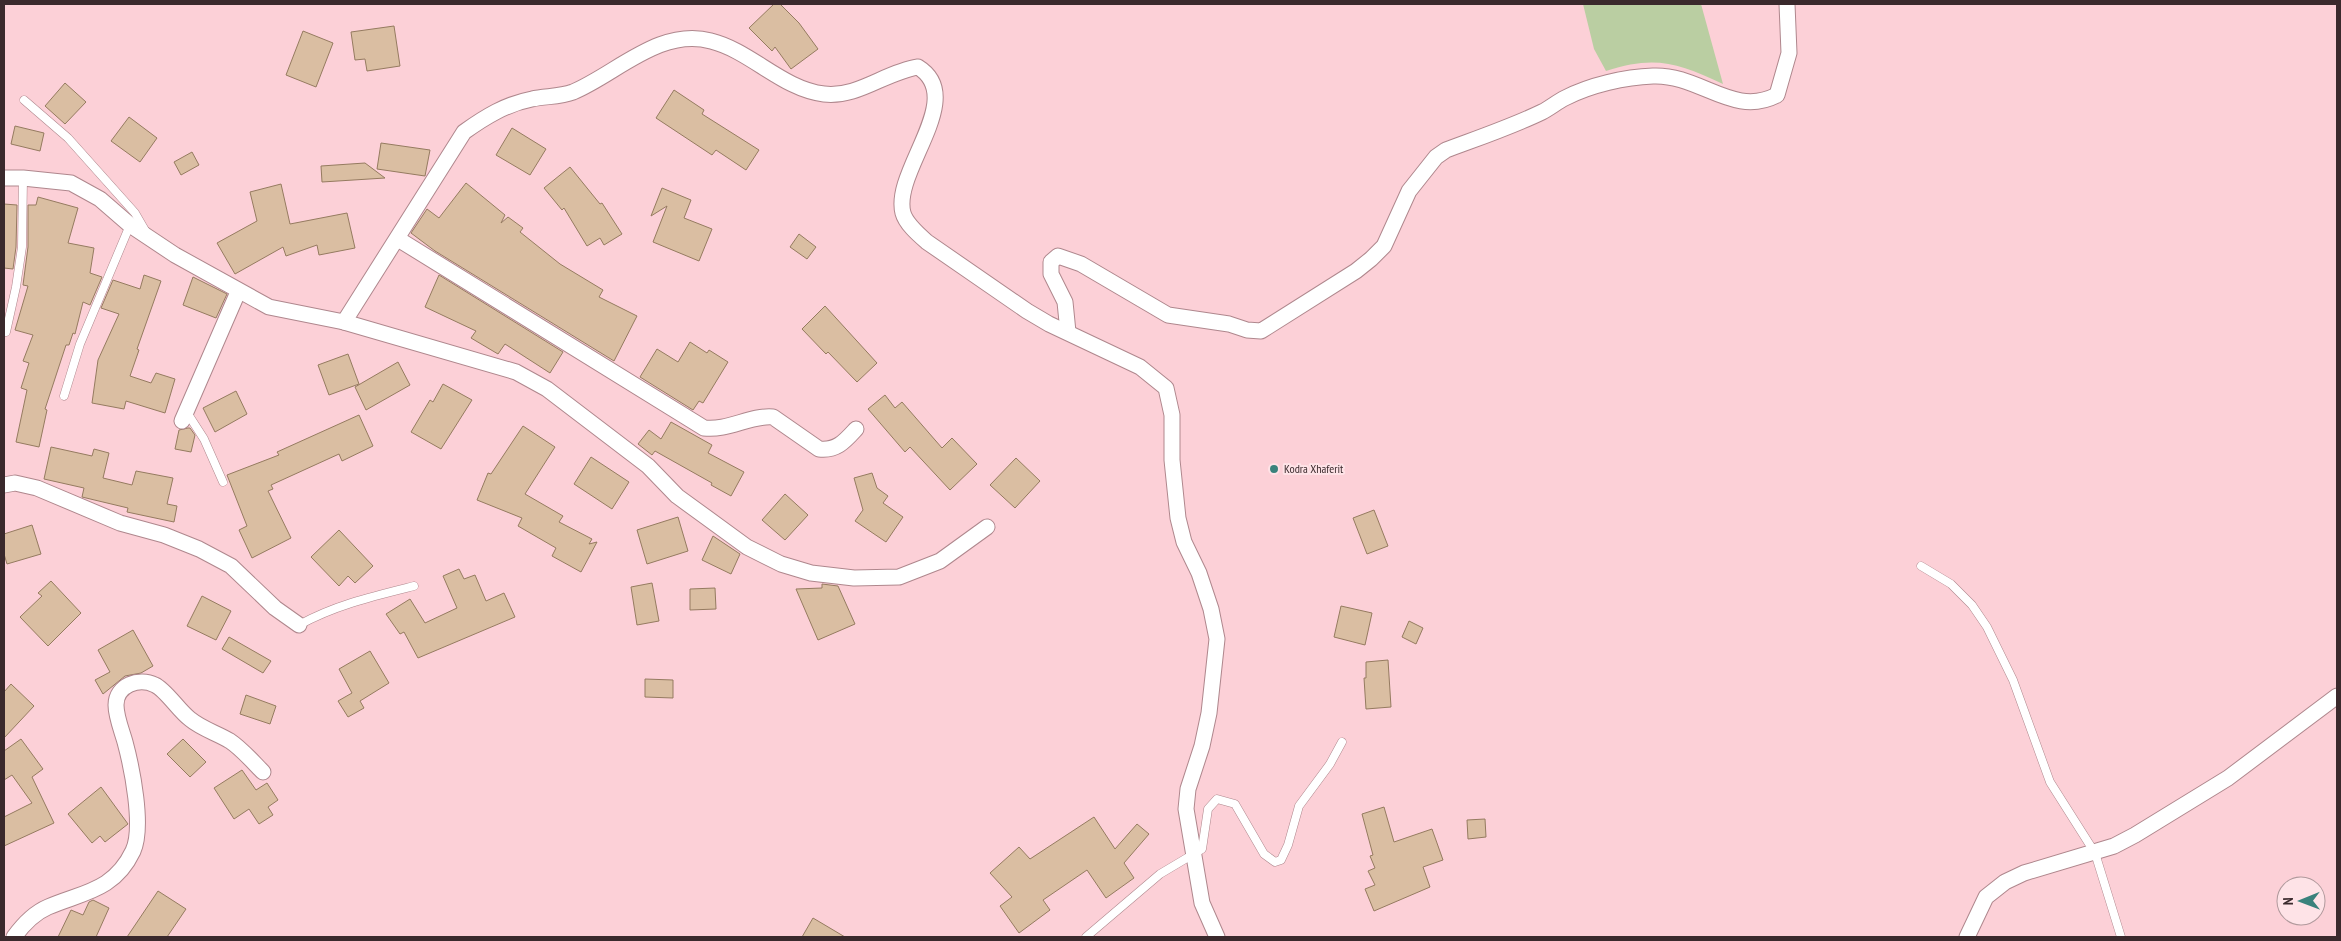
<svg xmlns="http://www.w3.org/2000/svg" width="2341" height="941" font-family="'PT Sans Narrow',sans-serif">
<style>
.green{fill:#bacea2}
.building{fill:#dabea2;stroke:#957b60}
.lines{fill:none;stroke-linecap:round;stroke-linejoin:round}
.service-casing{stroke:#af878d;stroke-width:9}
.minor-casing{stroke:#af878d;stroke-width:17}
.service{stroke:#fff;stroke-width:8}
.minor{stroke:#fff;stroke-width:15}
.poi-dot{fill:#3a827c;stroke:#fee3e7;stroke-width:2}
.labels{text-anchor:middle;stroke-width:4;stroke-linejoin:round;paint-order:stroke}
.poi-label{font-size:12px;fill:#3a292c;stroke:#fee3e7;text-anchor:start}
</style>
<rect width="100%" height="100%" fill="#fcd0d7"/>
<!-- green -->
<path class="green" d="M 1583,4 L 1701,4 L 1723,84 C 1678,63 1655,55 1606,71 L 1594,49 Z"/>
<!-- building -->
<g class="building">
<path d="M 774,4 L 780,4 L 799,23 L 818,49 L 791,69 L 775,47 L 772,51 L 749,28 Z"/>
<path d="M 394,26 L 400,66 L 367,71 L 365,59 L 355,60 L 351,32 Z"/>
<path d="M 303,31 L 333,43 L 316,87 L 286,75 Z"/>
<path d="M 65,83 L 86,102 L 65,124 L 45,106 Z"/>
<path d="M 674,90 L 704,110 L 702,114 L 759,150 L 746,170 L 716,150 L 712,155 L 656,118 Z"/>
<path d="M 129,117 L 157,138 L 140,162 L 111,141 Z"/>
<path d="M 15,126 L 44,133 L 40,151 L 11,144 Z"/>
<path d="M 512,128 L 546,149 L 530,175 L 496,155 Z"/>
<path d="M 381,143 L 430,150 L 425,176 L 377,169 Z"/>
<path d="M 192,152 L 199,165 L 181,175 L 174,162 Z"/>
<path d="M 365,163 L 385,178 L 322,182 L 321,166 Z"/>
<path d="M 570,167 L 600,204 L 602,203 L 622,234 L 604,245 L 600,238 L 587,246 L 564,208 L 562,210 L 544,188 Z"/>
<path d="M 466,183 L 505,215 L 501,223 L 508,217 L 523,228 L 520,232 L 560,264 L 603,290 L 599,297 L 637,316 L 614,361 L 435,251 L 411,233 L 427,209 L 439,218 Z"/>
<path d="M 281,184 L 290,224 L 347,213 L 355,248 L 319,255 L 317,245 L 286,256 L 283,247 L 235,274 L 217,243 L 257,221 L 250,192 Z"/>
<path d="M 662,188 L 691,200 L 684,218 L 712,229 L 699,261 L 653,242 L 667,206 L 651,216 Z"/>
<path d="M 38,197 L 78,208 L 68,243 L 94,248 L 90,273 L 102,277 L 90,305 L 83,302 L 75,334 L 73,333 L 69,345 L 66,345 L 45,409 L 47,410 L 39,447 L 16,442 L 27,390 L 21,388 L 29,363 L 23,361 L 33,335 L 15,330 L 28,286 L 23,285 L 28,247 L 28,205 L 36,205 Z"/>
<path d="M 4,204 L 17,205 L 16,247 L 13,269 L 4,268 Z"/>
<path d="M 799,234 L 816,247 L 807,259 L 790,247 Z"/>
<path d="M 144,275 L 161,281 L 137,349 L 139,350 L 130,376 L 151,383 L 156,373 L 175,379 L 165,413 L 126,401 L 124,409 L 92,403 L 98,360 L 119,314 L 101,308 L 113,280 L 140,289 Z"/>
<path d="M 439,275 L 563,352 L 550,373 L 505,344 L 498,354 L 471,338 L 476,331 L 425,307 Z"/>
<path d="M 193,277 L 227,294 L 216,318 L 183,305 Z"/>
<path d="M 825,306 L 877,363 L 857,382 L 828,352 L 826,354 L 802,329 Z"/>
<path d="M 690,342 L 707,353 L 709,350 L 728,362 L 703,403 L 699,401 L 693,410 L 640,377 L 657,349 L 678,362 Z"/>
<path d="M 348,354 L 359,384 L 329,395 L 318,365 Z"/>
<path d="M 398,362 L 410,385 L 366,410 L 355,387 Z"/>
<path d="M 443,384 L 472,400 L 441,449 L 411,432 L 430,400 L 433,402 Z"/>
<path d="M 236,391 L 247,414 L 215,432 L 203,408 Z"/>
<path d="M 885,395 L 895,408 L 902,402 L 942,448 L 952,438 L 977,464 L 950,490 L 910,447 L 905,452 L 868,409 Z"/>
<path d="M 359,415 L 373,446 L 342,461 L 339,454 L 271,485 L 273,489 L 268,491 L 291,538 L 252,558 L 239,530 L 247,526 L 227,475 L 279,455 L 277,452 Z"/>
<path d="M 671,422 L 712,445 L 708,453 L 744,472 L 731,496 L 711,485 L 712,483 L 655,451 L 652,455 L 638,444 L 649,430 L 661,439 Z"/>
<path d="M 523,426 L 555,447 L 525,494 L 563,516 L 559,522 L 592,539 L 589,544 L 597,542 L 581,572 L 552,556 L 556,548 L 518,526 L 522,518 L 477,500 L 488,473 L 491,474 Z"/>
<path d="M 188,428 L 190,428 L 195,435 L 191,452 L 175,449 L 179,430 Z"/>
<path d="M 51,447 L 92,456 L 94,449 L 109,453 L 103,478 L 132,485 L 136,471 L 173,478 L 167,504 L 177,506 L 174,522 L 127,512 L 128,508 L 82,497 L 84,488 L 44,479 Z"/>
<path d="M 591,457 L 629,482 L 612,509 L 574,484 Z"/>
<path d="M 1016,458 L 1040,481 L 1015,508 L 990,485 Z"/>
<path d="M 872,473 L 877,488 L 888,496 L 883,503 L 903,517 L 886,542 L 855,521 L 863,510 L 854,478 Z"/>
<path d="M 785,494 L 808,515 L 785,540 L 762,520 Z"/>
<path d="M 1374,510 L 1388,546 L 1367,554 L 1353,518 Z"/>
<path d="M 678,517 L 688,551 L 647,564 L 637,530 Z"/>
<path d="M 32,525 L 41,554 L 7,564 L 4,554 L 4,534 Z"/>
<path d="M 339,530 L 373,566 L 355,583 L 348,576 L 339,586 L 311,557 Z"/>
<path d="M 713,536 L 740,554 L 731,574 L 702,560 Z"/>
<path d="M 459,569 L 464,579 L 475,575 L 486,601 L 504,593 L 515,617 L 418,658 L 404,632 L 400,634 L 386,614 L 410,599 L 425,623 L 457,608 L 443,576 Z"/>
<path d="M 51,581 L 81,613 L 48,646 L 20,617 L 42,596 L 38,593 Z"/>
<path d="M 652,583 L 659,621 L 637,625 L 631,587 Z"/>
<path d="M 822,584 L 838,586 L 855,624 L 818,640 L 796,589 L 822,588 Z"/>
<path d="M 715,588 L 716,609 L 690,610 L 690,589 Z"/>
<path d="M 202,596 L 231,611 L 216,640 L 187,626 Z"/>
<path d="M 1341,606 L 1372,613 L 1365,645 L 1334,637 Z"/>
<path d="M 1409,621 L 1423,628 L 1416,644 L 1402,637 Z"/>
<path d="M 133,630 L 153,666 L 141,673 L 125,676 L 103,694 L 95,680 L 110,672 L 98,650 Z"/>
<path d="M 229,637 L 271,661 L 263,673 L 222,649 Z"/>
<path d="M 370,651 L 389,683 L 360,701 L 364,708 L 348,717 L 338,701 L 352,693 L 339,669 Z"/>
<path d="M 1388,660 L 1391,707 L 1366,709 L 1364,678 L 1366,678 L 1366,662 Z"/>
<path d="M 645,679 L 673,680 L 673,698 L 645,697 Z"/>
<path d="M 11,684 L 34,706 L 4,738 L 4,692 Z"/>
<path d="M 246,695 L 276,706 L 270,724 L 240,714 Z"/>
<path d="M 21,739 L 43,769 L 32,777 L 54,823 L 4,846 L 4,817 L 32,803 L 12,775 L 4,780 L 4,751 Z"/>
<path d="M 183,739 L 206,762 L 190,777 L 167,754 Z"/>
<path d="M 242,770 L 256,790 L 267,783 L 278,800 L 268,807 L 273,815 L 259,824 L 249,809 L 234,819 L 214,788 Z"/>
<path d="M 101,787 L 128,824 L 105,842 L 100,836 L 92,843 L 68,814 Z"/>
<path d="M 1384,807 L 1394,842 L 1432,829 L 1443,860 L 1423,867 L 1430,887 L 1374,911 L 1365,889 L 1375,885 L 1368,871 L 1375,868 L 1370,856 L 1373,855 L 1362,814 Z"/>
<path d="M 1094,817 L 1115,849 L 1137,824 L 1149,834 L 1124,863 L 1134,878 L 1106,898 L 1087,870 L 1043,900 L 1050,910 L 1019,933 L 1000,906 L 1012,897 L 990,873 L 1019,847 L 1030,859 Z"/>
<path d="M 1485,819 L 1486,837 L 1468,839 L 1467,820 Z"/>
<path d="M 158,891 L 186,909 L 167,937 L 127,937 Z"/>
<path d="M 93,900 L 109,908 L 96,937 L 58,937 L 71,910 L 83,915 L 89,902 Z"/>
<path d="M 813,918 L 845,937 L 802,937 Z"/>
</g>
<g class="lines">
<defs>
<g id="service">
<path d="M 24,100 L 68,138 L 135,213 L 146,232"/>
<path d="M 6,332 L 16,287 L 22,247 L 23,178"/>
<path d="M 64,396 L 80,344 L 130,225"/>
<path d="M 186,411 L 204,439 L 223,482"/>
<path d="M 1921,566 L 1951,584 L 1972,605 L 1987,627 L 2013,680 L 2050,782 L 2095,853 L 2121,937"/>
<path d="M 299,625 C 335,605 374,596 414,586"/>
<path d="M 1086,937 L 1160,874 L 1202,849 L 1208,809 L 1217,799 L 1235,804 L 1264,854 L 1275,862 L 1281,860 L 1288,845 L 1299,806 L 1330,764 L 1342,742"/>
</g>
<g id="minor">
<path d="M 4,178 L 23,178 L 71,183 L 100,199 L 130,225 L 175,255 L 269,307 L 344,322 L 516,372 L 547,389 L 648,466 L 677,496 L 747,547 L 781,564 L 811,573 L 854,578 L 899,577 L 940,561 L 987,527"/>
<path d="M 398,239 L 704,428 C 728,431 750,415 773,417 L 819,449 C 837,451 845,441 856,429"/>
<path d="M 344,322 L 464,132 C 485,117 506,104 532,99 C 545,96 560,97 573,92 C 616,74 660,27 711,41 C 751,51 782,89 824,94 C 858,98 885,72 918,67 C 968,98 892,171 903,213 C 906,224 919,235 927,242 L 1027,311 L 1049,324 L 1140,367 L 1166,388 L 1172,415 L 1172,460 L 1178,518 L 1184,542 L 1199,573 L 1211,609 L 1217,639 L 1209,713 L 1202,746 L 1188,789 L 1186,809 L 1202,903 L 1217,937"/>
<path d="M 1068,332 L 1065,302 L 1051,274 L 1051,262 L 1058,256 L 1081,264 L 1168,315 L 1229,324 L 1247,330 L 1261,331 L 1356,271 L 1371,259 L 1384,246 L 1409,191 L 1436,157 L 1446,150 C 1478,138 1511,127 1542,112 C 1550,108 1557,102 1565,98 C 1590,85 1625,77 1653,76 C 1700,74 1733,118 1777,95 L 1789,53 L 1787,4"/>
<path d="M 182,421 L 238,292"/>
<path d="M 4,485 L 15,483 L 37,488 L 120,523 L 164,535 L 199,549 L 231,566 L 275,608 L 299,625"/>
<path d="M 14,937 C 22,926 34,913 48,907 C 83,892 114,891 133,851 C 144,827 132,768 125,742 C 122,731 116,717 116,705 C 116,685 139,677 155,685 C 166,690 179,711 190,719 C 202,729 217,733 230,741 C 242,749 253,762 263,772"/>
<path d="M 1967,937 L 1986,897 L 2005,882 L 2024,873 L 2114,846 L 2135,835 L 2228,778 L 2337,696"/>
</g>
</defs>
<!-- service casing -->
<use href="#service" class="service-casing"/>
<!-- minor casing -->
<use href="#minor" class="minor-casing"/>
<!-- service -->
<use href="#service" class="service"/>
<!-- minor -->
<use href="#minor" class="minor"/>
</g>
<!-- markers -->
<circle class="poi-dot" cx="1274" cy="469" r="5"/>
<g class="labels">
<!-- poi labels -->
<g class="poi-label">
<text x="1284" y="473">Kodra Xhaferit</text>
</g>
</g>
<!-- border -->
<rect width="2341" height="941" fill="none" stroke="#3a292c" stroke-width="10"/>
<!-- north arrow -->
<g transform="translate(2301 901) rotate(269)"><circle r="24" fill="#fee3e7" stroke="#b0999c"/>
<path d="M0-4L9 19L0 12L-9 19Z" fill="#3a827c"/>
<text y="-8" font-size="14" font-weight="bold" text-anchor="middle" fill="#3a292c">N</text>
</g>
</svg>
